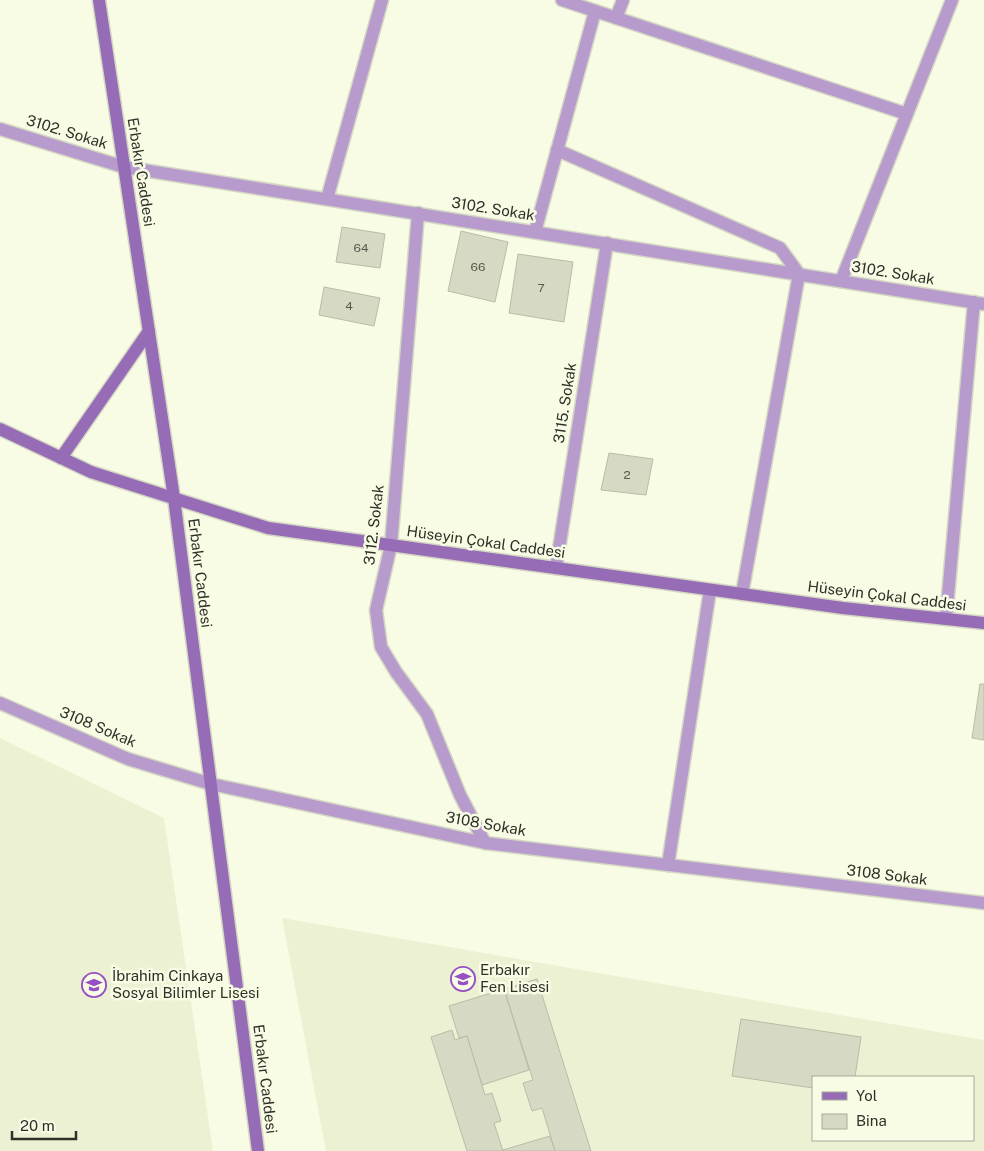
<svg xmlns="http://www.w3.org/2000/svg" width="984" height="1151" font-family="'Public Sans',sans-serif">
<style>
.built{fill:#ecf1d3;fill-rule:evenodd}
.building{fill:#d6d9c3;stroke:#b9bca6}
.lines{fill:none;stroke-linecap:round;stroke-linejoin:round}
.street-casing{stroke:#d4d7c3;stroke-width:15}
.secondary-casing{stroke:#d4d7c3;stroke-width:15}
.street{stroke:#b79bcd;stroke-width:12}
.secondary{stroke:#976cb6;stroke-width:12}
.labels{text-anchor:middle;stroke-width:5;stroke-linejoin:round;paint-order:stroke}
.number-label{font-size:12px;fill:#595a4f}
.street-label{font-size:15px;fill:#2f3028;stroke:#f8fce5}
.poi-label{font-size:15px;fill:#2f3028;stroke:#f8fce5;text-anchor:start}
</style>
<rect width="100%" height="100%" fill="#f8fce5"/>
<!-- built -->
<g class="built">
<path d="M 0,738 L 164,818 L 213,1151 L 0,1151 Z"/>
<path d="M 282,918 L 984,1040 L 984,1151 L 326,1151 ZM 813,1077 L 973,1077 L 973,1140 L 813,1140 Z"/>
</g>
<!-- building -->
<g class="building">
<path d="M 342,227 L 385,234 L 380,268 L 336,262 Z"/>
<path d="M 461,231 L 508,242 L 495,302 L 448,291 Z"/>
<path d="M 518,254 L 573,262 L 564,322 L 509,313 Z"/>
<path d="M 324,287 L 380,298 L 374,326 L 319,315 Z"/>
<path d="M 609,453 L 653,459 L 646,495 L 601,490 Z"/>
<path d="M 980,684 L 984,684 L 984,740 L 972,738 Z"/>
<path d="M 537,979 L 591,1151 L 555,1151 L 542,1108 L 532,1111 L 523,1083 L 533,1080 L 504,989 Z"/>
<path d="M 504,989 L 529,1070 L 482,1085 L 467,1036 L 459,1038 L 449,1006 Z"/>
<path d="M 741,1019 L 861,1037 L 855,1077 L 813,1077 L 813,1088 L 732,1076 Z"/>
<path d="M 452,1030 L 455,1040 L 467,1036 L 485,1095 L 492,1093 L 501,1121 L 494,1123 L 503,1151 L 467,1151 L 431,1037 Z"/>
<path d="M 550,1136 L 555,1151 L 503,1151 L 503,1150 Z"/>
</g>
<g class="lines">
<defs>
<g id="street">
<path d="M 562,0 L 907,114"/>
<path d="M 616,18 L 623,0"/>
<path d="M 0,129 L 124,167 L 984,304"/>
<path d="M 557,150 L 780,248 L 799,274 L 742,594"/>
<path d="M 327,199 L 382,0"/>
<path d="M 418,213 L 391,545 L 376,610 L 381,647 L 396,672 L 427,714 L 460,795 L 485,843"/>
<path d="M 535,232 L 595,11"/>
<path d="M 841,281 L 952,0"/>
<path d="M 556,568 L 607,243"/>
<path d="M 946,619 L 974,302"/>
<path d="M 0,703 L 128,759 L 211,784 L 485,843 L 984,903"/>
<path d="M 668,865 L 710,590"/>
</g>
<g id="secondary">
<path d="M 99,0 L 174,498 L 258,1151"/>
<path d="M 0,429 L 91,472 L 268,528 L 843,608 L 984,623"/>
<path d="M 61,458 L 149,331"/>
</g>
</defs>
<!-- street casing -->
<use href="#street" class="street-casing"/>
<!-- secondary casing -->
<use href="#secondary" class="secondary-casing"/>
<!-- street -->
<use href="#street" class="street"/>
<!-- secondary -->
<use href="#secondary" class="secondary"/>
</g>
<!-- icons -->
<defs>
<symbol id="school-ring" viewBox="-11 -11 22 22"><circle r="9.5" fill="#f8fce5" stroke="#9650c4" stroke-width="1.5"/><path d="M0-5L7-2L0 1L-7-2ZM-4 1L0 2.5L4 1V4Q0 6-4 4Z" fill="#9650c4"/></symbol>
</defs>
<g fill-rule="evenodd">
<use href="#school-ring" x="449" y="965" width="28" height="28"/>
<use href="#school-ring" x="80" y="971" width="28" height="28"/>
</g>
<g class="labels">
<!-- number labels -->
<g class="number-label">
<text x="361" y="252">64</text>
<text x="478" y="271">66</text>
<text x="541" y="292">7</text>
<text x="349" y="310">4</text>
<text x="627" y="479">2</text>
</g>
<!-- street labels -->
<g class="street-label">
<text transform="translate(67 132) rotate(17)" y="5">3102. Sokak</text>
<text transform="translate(141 172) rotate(81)" y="5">Erbakır Caddesi</text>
<text transform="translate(493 209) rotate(9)" y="5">3102. Sokak</text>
<text transform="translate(893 273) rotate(9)" y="5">3102. Sokak</text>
<text transform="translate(565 403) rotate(-81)" y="5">3115. Sokak</text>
<text transform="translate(374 525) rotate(-83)" y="5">3112. Sokak</text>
<text transform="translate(486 542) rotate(8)" y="5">Hüseyin Çokal Caddesi</text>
<text transform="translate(200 573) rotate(83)" y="5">Erbakır Caddesi</text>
<text transform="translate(887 596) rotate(7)" y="5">Hüseyin Çokal Caddesi</text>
<text transform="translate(98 727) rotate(23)" y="5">3108 Sokak</text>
<text transform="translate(486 824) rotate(10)" y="5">3108 Sokak</text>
<text transform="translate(887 875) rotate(7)" y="5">3108 Sokak</text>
<text transform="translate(265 1079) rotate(83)" y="5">Erbakır Caddesi</text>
</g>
<!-- poi labels -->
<g class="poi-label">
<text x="480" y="975">Erbakır<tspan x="480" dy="17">Fen Lisesi</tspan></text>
<text x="112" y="981">İbrahim Cinkaya<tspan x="112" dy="17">Sosyal Bilimler Lisesi</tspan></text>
</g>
</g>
<!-- legend -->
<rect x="812" y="1076" width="162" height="65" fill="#f8fce5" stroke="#a8aa99"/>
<rect x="822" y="1092" width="25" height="8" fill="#976cb6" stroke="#a8aa99"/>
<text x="856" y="1101" font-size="15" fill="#2f3028">Yol</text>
<rect x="822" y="1114" width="25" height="15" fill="#d6d9c3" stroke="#a8aa99"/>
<text x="856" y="1126" font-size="15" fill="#2f3028">Bina</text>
<!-- scale -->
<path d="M12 1131v8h64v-8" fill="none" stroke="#2f3028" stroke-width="2.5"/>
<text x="20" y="1131" font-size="15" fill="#2f3028" stroke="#f8fce5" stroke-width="4" paint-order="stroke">20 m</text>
</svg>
